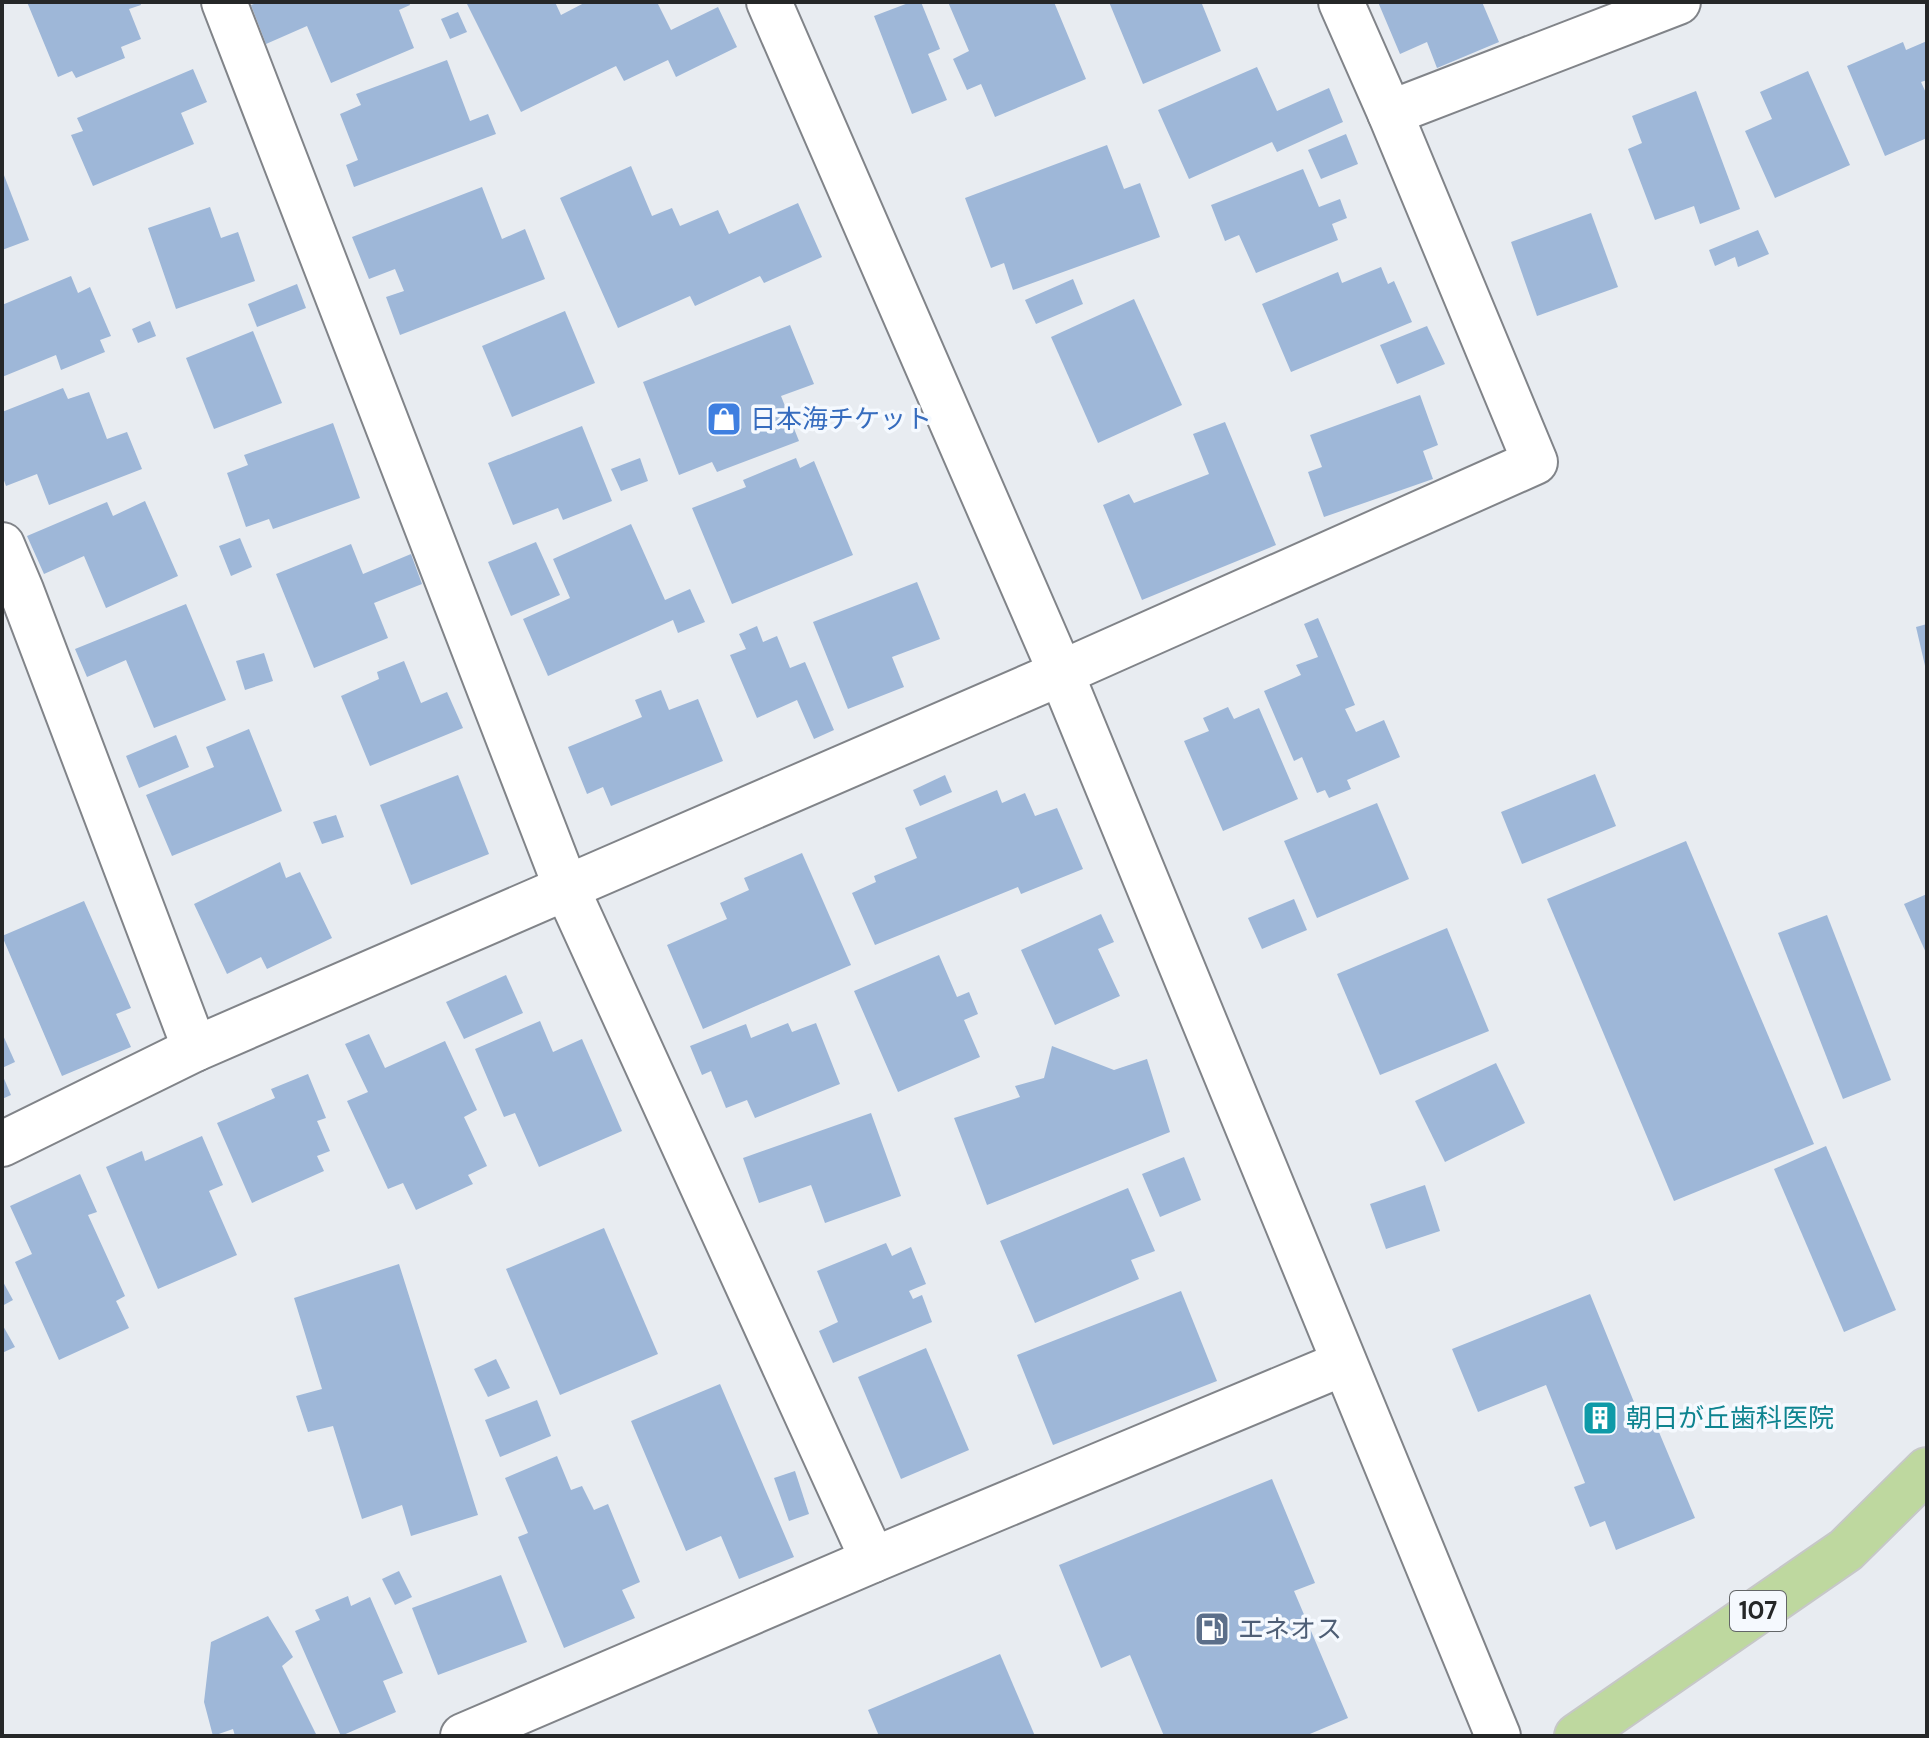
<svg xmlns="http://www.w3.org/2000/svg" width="1929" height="1738" font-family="'DM Sans','Noto Sans JP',sans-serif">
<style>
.building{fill:#9eb7d8}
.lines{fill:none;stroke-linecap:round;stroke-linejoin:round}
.minor-casing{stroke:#818489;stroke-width:48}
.tertiary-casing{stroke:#818489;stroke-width:48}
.trunk-casing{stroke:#c6c7c7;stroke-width:48}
.minor{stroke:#fff;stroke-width:44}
.tertiary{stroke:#fff;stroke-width:44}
.trunk{stroke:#bed89f;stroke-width:44}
.labels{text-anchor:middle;stroke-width:7;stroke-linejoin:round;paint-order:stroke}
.shield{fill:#f5f9fe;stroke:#636668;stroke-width:2}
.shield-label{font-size:24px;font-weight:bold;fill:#252728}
.shop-label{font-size:26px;fill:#366cbe;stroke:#f5f9fe;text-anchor:start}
.culture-label{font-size:26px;fill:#0d838f;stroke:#f5f9fe;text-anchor:start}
.service-label{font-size:26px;fill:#4e5e75;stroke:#f5f9fe;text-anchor:start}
</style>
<rect width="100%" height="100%" fill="#e8ecf1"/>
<!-- building -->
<g class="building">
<path d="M 27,2 L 140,2 L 141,5 L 129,9 L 141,39 L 121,47 L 125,58 L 76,78 L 72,71 L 58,77 Z"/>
<path d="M 259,2 L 409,2 L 410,5 L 399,10 L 414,48 L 331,83 L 307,26 L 266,44 L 251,5 Z"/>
<path d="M 466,2 L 555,2 L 561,15 L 586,2 L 657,2 L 671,30 L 718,7 L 737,47 L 676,77 L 668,60 L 624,81 L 616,66 L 521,112 Z"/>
<path d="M 911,2 L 921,2 L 940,49 L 928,54 L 947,100 L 912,114 L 874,16 Z"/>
<path d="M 948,2 L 1054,2 L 1086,79 L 995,117 L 981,84 L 967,90 L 953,59 L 969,51 Z"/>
<path d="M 1109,2 L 1207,2 L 1202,4 L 1221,51 L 1143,84 Z"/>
<path d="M 1378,2 L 1482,2 L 1499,42 L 1437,68 L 1427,42 L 1400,54 Z"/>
<path d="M 458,12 L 467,32 L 450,39 L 441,19 Z"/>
<path d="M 1927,41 L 1927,80 L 1921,82 L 1927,95 L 1927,138 L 1885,156 L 1847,66 L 1903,42 L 1906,50 Z"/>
<path d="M 447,60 L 470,121 L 488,114 L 496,134 L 354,187 L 346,165 L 358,160 L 340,114 L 361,105 L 356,94 Z"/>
<path d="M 1257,67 L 1277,111 L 1329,88 L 1343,122 L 1277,152 L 1272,142 L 1189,179 L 1158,110 Z"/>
<path d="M 193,69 L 207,102 L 181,113 L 194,144 L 93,186 L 71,135 L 83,131 L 77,118 Z"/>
<path d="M 1808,71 L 1850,165 L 1775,198 L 1745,131 L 1772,119 L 1760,92 Z"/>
<path d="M 1696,91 L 1740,209 L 1700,224 L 1694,206 L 1655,220 L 1628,149 L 1642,143 L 1632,116 Z"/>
<path d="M 1346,134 L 1358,164 L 1321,179 L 1308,150 Z"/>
<path d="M 1107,145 L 1124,189 L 1140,183 L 1160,237 L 1013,290 L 1004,263 L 991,268 L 965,198 Z"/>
<path d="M 631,166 L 652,216 L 672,208 L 680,226 L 718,210 L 729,234 L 798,203 L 822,257 L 764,283 L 760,276 L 695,306 L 690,296 L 618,328 L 560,198 Z"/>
<path d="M 1303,169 L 1319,207 L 1340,199 L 1347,218 L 1332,224 L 1338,240 L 1256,273 L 1239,235 L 1225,241 L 1211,205 Z"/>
<path d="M 2,170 L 29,240 L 2,250 Z"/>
<path d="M 482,187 L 502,239 L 525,229 L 545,279 L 400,335 L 386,297 L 404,291 L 395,269 L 369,279 L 352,237 Z"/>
<path d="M 210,207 L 221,238 L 238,232 L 255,281 L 176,309 L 148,228 Z"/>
<path d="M 1591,213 L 1618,287 L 1537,316 L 1511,242 Z"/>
<path d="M 1758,230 L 1769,254 L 1738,267 L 1735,257 L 1715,266 L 1709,250 Z"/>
<path d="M 1381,267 L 1388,284 L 1394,281 L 1412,322 L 1291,372 L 1262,304 L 1338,272 L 1342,283 Z"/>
<path d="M 71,276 L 78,293 L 90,287 L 111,336 L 100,340 L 105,352 L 61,370 L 56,355 L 2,377 L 2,305 Z"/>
<path d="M 1073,279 L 1083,304 L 1036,324 L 1025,300 Z"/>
<path d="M 297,284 L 306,308 L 257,327 L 248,304 Z"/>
<path d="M 1134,299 L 1182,405 L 1098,443 L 1051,337 Z"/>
<path d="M 565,311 L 595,383 L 512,417 L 482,346 Z"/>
<path d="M 150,321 L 156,336 L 138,343 L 132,329 Z"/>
<path d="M 790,325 L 814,384 L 781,396 L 799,441 L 717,472 L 712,462 L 679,475 L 643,382 Z"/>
<path d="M 1427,326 L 1445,364 L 1397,384 L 1380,345 Z"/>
<path d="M 253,331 L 282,403 L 214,429 L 186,358 Z"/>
<path d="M 63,388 L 68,399 L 89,392 L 107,439 L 127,432 L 142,469 L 49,505 L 37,474 L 6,486 L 2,475 L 2,412 Z"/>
<path d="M 1420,395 L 1438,445 L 1423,451 L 1433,479 L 1324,517 L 1308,472 L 1322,467 L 1310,435 Z"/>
<path d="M 1225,422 L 1276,545 L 1142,600 L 1103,505 L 1129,494 L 1134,503 L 1209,474 L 1193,434 Z"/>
<path d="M 333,423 L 360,498 L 273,529 L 269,519 L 246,527 L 227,473 L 248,465 L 244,455 Z"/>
<path d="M 582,426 L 612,501 L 563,520 L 558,508 L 513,525 L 488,463 Z"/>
<path d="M 640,458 L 648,481 L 621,491 L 611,469 Z"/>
<path d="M 796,458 L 800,468 L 814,461 L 853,555 L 732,604 L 692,508 L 746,487 L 743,480 Z"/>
<path d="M 145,501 L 178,576 L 106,608 L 84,556 L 44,574 L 27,536 L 107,502 L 113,516 Z"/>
<path d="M 631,524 L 665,600 L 690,589 L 705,622 L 678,633 L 673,620 L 548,676 L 523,619 L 570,598 L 553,559 Z"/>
<path d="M 240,538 L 252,567 L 231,576 L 219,546 Z"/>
<path d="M 536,542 L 560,595 L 511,616 L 488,562 Z"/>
<path d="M 351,544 L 363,574 L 411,554 L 422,584 L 374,603 L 388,638 L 314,668 L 276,574 Z"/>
<path d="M 917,582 L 940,639 L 892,657 L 904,687 L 848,709 L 813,622 Z"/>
<path d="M 186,604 L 226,700 L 154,728 L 126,660 L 87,677 L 75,649 Z"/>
<path d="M 1318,618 L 1355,705 L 1345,709 L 1356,732 L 1384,720 L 1400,757 L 1347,780 L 1351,789 L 1329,798 L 1325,790 L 1317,793 L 1302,757 L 1294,761 L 1264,691 L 1301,675 L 1296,665 L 1318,657 L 1304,624 Z"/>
<path d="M 1927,624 L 1927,669 L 1926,670 L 1916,627 Z"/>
<path d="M 757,626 L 763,642 L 777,636 L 790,668 L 805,662 L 834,730 L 814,739 L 797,700 L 757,718 L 730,655 L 746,649 L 739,634 Z"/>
<path d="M 264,653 L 273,681 L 245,690 L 236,661 Z"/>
<path d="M 404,661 L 421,703 L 447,692 L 463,728 L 370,766 L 341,696 L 379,679 L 377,672 Z"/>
<path d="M 661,690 L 669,710 L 698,699 L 723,761 L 611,806 L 603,787 L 587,794 L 568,747 L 642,717 L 635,700 Z"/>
<path d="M 1228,707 L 1234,719 L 1259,708 L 1298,799 L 1223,831 L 1184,741 L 1209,731 L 1203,718 Z"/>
<path d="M 249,729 L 282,811 L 172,856 L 146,795 L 214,767 L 206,747 Z"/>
<path d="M 176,735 L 189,767 L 139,788 L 126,756 Z"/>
<path d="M 1595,774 L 1616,826 L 1522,864 L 1501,812 Z"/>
<path d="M 458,775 L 489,854 L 411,885 L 380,805 Z"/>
<path d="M 945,775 L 952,792 L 920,806 L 913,790 Z"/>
<path d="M 997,790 L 1002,803 L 1025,793 L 1035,816 L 1057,808 L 1083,869 L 1021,894 L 1018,887 L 875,945 L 852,893 L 876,882 L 874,876 L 917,858 L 905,828 Z"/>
<path d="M 1377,803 L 1409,879 L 1317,918 L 1284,841 Z"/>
<path d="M 336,815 L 344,837 L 322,844 L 313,822 Z"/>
<path d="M 1686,841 L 1814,1144 L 1674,1201 L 1547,899 Z"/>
<path d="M 802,853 L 851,965 L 703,1029 L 667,945 L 727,919 L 720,903 L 749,890 L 744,878 Z"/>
<path d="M 280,862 L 286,878 L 300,872 L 332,938 L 267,969 L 261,957 L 227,974 L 194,904 Z"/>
<path d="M 1927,894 L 1927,955 L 1904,904 Z"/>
<path d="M 1294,899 L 1307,930 L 1262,949 L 1248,918 Z"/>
<path d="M 84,901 L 131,1008 L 116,1014 L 131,1047 L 62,1076 L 2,936 Z"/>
<path d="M 1101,914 L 1114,942 L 1098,949 L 1120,996 L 1055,1025 L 1021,950 Z"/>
<path d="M 1827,915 L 1891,1080 L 1843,1099 L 1778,933 Z"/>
<path d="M 1447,928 L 1489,1031 L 1380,1075 L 1337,974 Z"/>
<path d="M 939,955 L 957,997 L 969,992 L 978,1014 L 964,1020 L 980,1057 L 898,1092 L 854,991 Z"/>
<path d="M 506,975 L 523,1013 L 464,1039 L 446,1002 Z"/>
<path d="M 540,1021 L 553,1052 L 582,1039 L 622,1131 L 539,1167 L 515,1113 L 504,1117 L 475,1049 Z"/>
<path d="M 788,1023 L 792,1032 L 816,1023 L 840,1084 L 755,1118 L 747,1100 L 726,1108 L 711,1071 L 702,1075 L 690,1046 L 746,1024 L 751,1038 Z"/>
<path d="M 2,1033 L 15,1062 L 2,1068 Z"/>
<path d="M 369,1034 L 385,1068 L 445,1041 L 477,1110 L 464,1117 L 487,1166 L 468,1175 L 473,1184 L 416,1210 L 403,1183 L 388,1189 L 347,1101 L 368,1092 L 345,1044 Z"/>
<path d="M 1052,1046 L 1114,1070 L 1147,1059 L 1170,1132 L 987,1205 L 954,1118 L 1020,1097 L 1015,1086 L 1044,1078 Z"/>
<path d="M 1496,1063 L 1525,1123 L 1445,1162 L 1415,1101 Z"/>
<path d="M 2,1074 L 11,1095 L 2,1099 Z"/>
<path d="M 308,1074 L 326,1118 L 317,1121 L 330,1151 L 317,1156 L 324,1171 L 252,1203 L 217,1123 L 275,1098 L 271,1089 Z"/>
<path d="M 871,1113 L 901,1196 L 825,1223 L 811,1185 L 759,1203 L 743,1158 Z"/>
<path d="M 202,1136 L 223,1185 L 209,1191 L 237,1255 L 158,1289 L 106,1167 L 142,1151 L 145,1161 Z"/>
<path d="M 1826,1146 L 1896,1310 L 1844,1332 L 1774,1169 Z"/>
<path d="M 1184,1157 L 1201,1200 L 1160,1217 L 1142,1174 Z"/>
<path d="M 80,1174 L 97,1212 L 88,1215 L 125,1296 L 116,1301 L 129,1328 L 59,1360 L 15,1262 L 32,1254 L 10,1206 Z"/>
<path d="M 1425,1185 L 1440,1231 L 1386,1249 L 1370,1204 Z"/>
<path d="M 1128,1188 L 1155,1251 L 1131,1260 L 1139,1279 L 1035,1323 L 1000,1241 Z"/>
<path d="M 604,1228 L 658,1354 L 560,1395 L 506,1269 Z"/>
<path d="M 886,1243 L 892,1256 L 911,1247 L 926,1284 L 909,1291 L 913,1299 L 922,1295 L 932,1322 L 833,1363 L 819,1331 L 838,1322 L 817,1271 Z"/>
<path d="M 399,1264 L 478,1515 L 411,1536 L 402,1505 L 362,1519 L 333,1426 L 308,1432 L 296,1396 L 322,1389 L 294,1298 Z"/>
<path d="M 2,1280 L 13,1300 L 2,1306 Z"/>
<path d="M 1181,1291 L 1217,1381 L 1053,1445 L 1017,1355 Z"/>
<path d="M 1590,1294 L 1645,1429 L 1656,1425 L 1695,1518 L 1616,1550 L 1605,1521 L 1590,1527 L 1574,1487 L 1585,1483 L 1546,1385 L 1478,1412 L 1452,1349 Z"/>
<path d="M 2,1324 L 15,1347 L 2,1353 Z"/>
<path d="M 926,1348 L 969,1450 L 901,1479 L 858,1377 Z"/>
<path d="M 496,1359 L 510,1388 L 488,1397 L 474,1369 Z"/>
<path d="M 720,1384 L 794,1557 L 739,1579 L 721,1536 L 686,1551 L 631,1421 Z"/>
<path d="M 537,1400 L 551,1436 L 500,1457 L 485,1420 Z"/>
<path d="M 557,1456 L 571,1490 L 582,1486 L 594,1510 L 608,1504 L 640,1582 L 622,1590 L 635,1618 L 564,1648 L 518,1537 L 528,1533 L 505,1478 Z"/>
<path d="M 795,1471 L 809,1514 L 789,1521 L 774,1478 Z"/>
<path d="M 1272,1479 L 1315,1583 L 1294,1591 L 1348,1718 L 1305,1736 L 1164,1736 L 1130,1655 L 1101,1668 L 1059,1565 Z"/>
<path d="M 399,1571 L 412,1597 L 395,1605 L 382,1579 Z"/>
<path d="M 501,1575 L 527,1642 L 438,1675 L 412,1608 Z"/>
<path d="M 348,1596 L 351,1606 L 370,1597 L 403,1673 L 383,1681 L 396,1712 L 341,1736 L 295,1631 L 320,1620 L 315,1610 Z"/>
<path d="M 268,1616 L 293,1657 L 282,1666 L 317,1736 L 235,1736 L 233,1729 L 213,1736 L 204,1702 L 211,1642 Z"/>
<path d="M 1000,1654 L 1035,1736 L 879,1736 L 868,1710 Z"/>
</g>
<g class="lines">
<defs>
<g id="minor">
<path d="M 224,2 L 566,887 L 873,1560"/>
<path d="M 1390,113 L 1678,2"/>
<path d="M 2,545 L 21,590 L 195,1049"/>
<path d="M 2,1144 L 195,1049 L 1061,673 L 1535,462 L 1390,113 L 1341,2"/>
<path d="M 463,1736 L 873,1560 L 1344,1363"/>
</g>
<path id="tertiary" d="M 769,2 L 1061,673 L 1498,1736"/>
<path id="trunk" d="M 1577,1736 L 1846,1550 L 1927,1470"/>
</defs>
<!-- minor casing -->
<use href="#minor" class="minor-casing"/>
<!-- tertiary casing -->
<use href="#tertiary" class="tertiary-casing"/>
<!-- trunk casing -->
<use href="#trunk" class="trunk-casing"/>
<!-- minor -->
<use href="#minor" class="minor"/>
<!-- tertiary -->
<use href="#tertiary" class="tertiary"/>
<!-- trunk -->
<use href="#trunk" class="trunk"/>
</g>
<!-- icons -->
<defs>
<symbol id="shop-square" viewBox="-11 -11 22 22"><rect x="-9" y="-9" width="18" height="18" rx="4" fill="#3f7fe0" stroke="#f5f9fe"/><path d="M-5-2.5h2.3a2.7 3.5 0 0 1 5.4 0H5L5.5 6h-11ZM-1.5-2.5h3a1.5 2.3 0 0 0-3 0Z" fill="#fff"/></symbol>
<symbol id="building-square" viewBox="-11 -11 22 22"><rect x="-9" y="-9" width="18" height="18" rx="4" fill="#0f9aa8" stroke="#f5f9fe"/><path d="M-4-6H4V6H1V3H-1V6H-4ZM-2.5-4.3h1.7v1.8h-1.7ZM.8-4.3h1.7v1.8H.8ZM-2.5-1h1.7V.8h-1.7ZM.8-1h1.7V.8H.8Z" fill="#fff"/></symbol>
<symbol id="fuel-square" viewBox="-11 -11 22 22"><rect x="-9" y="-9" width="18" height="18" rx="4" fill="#5c6f8a" stroke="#f5f9fe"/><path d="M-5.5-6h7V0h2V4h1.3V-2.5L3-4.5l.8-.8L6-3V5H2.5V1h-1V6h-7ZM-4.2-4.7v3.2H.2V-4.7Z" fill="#fff"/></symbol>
</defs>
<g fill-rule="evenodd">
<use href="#shop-square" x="704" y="399" width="40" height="40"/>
<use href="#building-square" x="1580" y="1398" width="40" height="40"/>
<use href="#fuel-square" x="1192" y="1609" width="40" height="40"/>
</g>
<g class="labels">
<!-- shield labels -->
<rect class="shield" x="1730" y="1591" width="56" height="40" rx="6"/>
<g class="shield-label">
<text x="1758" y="1619">107</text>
</g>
<!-- shop labels -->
<g class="shop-label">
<text x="750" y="428">日本海チケット</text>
</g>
<!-- culture labels -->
<g class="culture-label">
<text x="1626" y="1427">朝日が丘歯科医院</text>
</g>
<!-- service labels -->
<g class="service-label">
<text x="1238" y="1638">エネオス</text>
</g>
</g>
<!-- border -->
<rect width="1929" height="1738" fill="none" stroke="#252728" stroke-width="8"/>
</svg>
